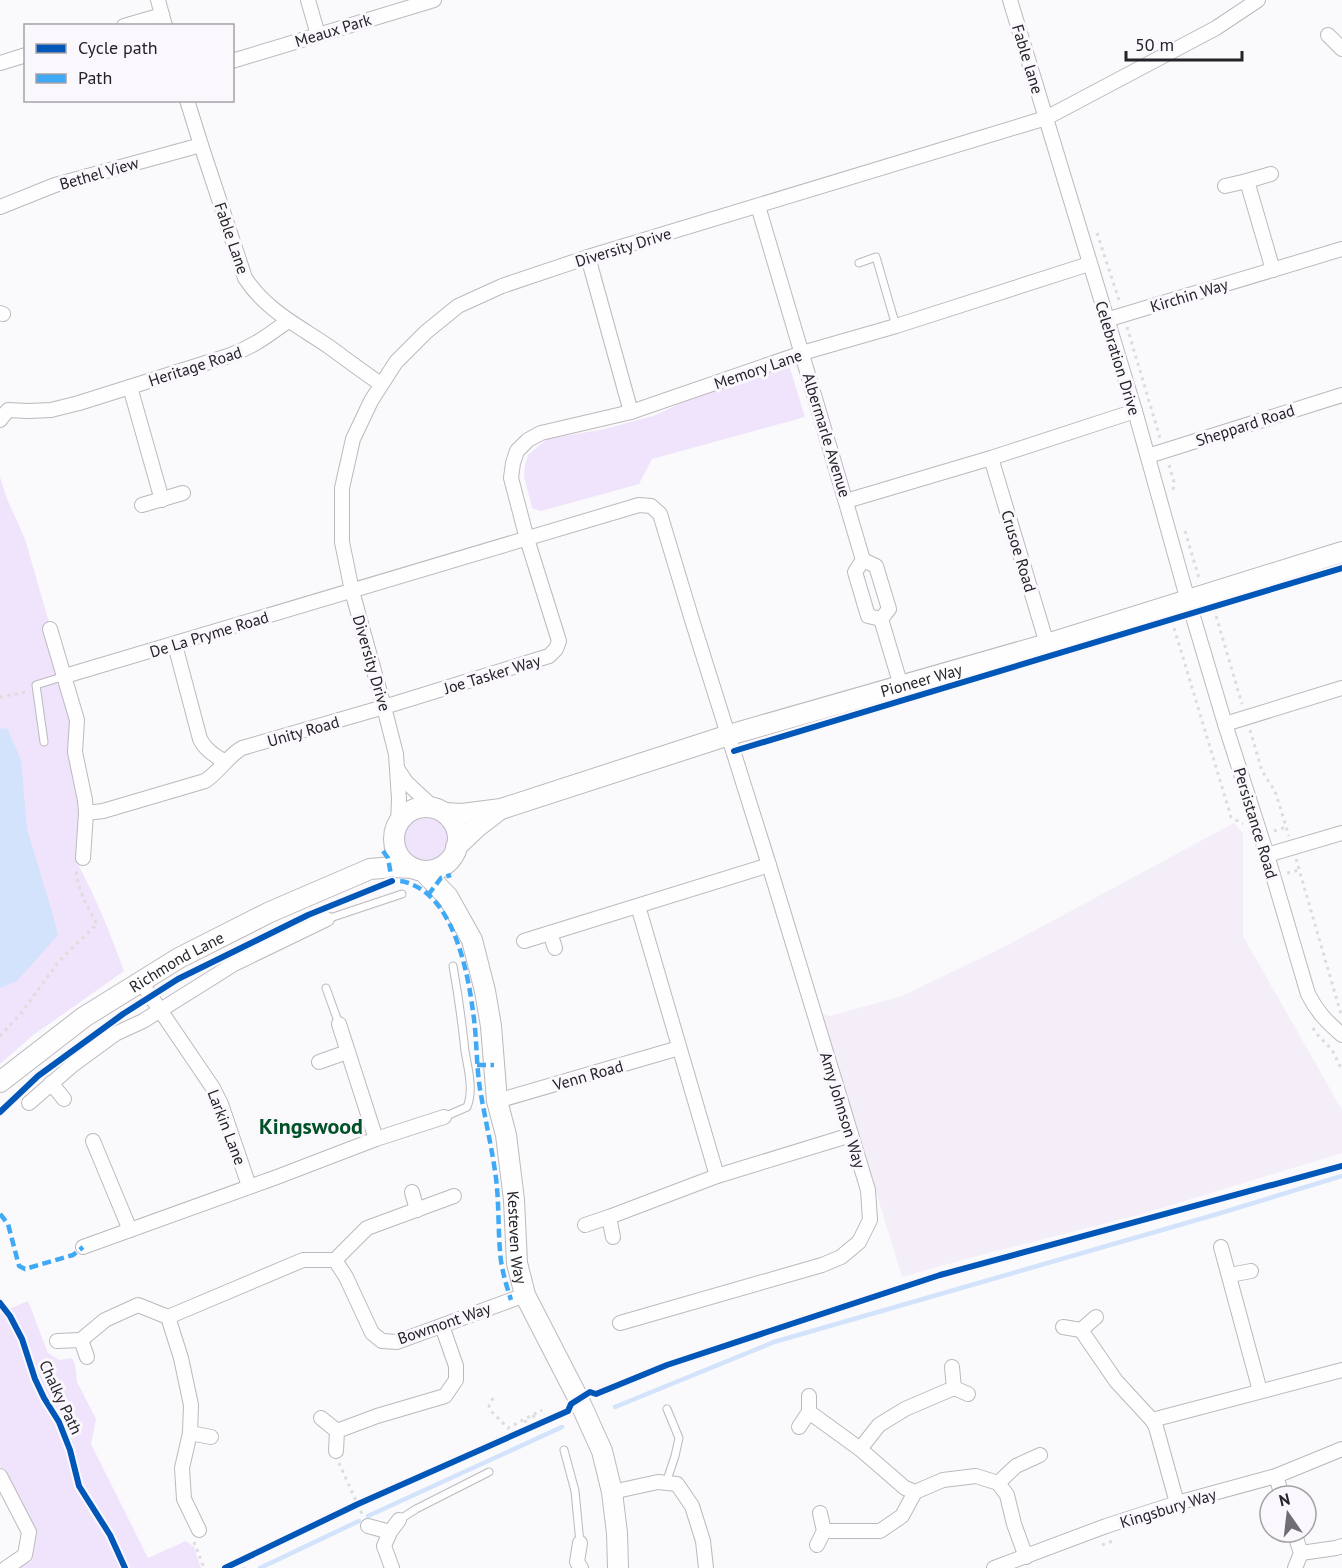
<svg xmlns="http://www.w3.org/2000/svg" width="1342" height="1568" font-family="'PT Sans',sans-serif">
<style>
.built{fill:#f3eef8}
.green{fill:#efe4fb}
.water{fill:#d2e3fb}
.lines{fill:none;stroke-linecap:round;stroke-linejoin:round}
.stream{stroke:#d2e3fb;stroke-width:4.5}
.lane-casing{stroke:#bbb9be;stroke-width:9}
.street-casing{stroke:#bbb9be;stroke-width:16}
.secondary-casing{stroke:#bbb9be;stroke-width:22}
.path{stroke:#dcdcdd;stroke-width:3;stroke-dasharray:3 4.5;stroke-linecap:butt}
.lane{stroke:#fefefe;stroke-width:7}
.street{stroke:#fefefe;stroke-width:14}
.secondary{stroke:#fefefe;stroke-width:20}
.quiet{stroke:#3fa9f5;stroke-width:4.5;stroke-dasharray:9 4.5;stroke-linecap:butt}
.cycleway-casing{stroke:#faf8fc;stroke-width:10}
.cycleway{stroke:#0057b8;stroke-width:6}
.labels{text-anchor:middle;stroke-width:6;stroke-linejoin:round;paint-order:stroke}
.street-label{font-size:16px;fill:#26222a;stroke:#faf8fc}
.district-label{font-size:22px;font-weight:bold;fill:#005127;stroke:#faf8fc}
</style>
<rect width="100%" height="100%" fill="#faf9fb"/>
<!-- built -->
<path class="built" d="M 1234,823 L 1243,833 L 1243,936 L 1342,1110 L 1342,1153 L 1142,1214 L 984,1254 L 902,1277 L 822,1014 L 830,1016 L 902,996 L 1006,946 Z"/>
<!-- green -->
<g class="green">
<path d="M 789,365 L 805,417 L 652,459 L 639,484 L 541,511 L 532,508 L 524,476 L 525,465 L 528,455 L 547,439 L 605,429 L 653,416 L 697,396 L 746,378 Z"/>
<path d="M 0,477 L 7,499 L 25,539 L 77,720 L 83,858 L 75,859 C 95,895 110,933 124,971 L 32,1036 L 0,1064 Z"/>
<circle cx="426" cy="841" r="23"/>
<path d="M 28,1301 L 48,1353 L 59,1360 L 72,1358 L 75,1364 L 77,1382 L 96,1419 L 91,1444 L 148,1558 L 186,1541 L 194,1547 L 201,1568 L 10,1568 L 32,1531 L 0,1466 L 0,1313 Z"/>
</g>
<!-- water -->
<path class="water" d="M 7,728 L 21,760 L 27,829 L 54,919 L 58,935 L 17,981 L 0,988 L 0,729 Z"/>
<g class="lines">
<!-- stream -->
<g class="stream">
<path d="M 615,1407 L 774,1342 L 1214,1215 L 1342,1176"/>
<path d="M 368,1516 L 562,1427"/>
<path d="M 260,1568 L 359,1521"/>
</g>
<defs>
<g id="lane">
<path d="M 859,263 L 876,257 L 896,326"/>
<path d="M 44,742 L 36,685 L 65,676"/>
<path d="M 327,919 L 402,894"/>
<path d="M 326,988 L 339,1024"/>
<path d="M 444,1117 L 467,1107 C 474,1090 468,1069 465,1051 C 462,1022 458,994 453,966"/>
<path d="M 564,1450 L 575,1491 L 580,1543"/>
<path d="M 666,1483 L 675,1456 L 679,1438 L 667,1409"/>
<path d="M 399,1520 L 416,1509 L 489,1472"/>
</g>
<g id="street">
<path d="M 158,0 L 165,26"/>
<path d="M 308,0 L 318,35"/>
<path d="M 1010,0 L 1135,411 L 1183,583 L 1225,724 L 1267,855 L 1308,994 C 1317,1012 1327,1022 1342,1035"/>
<path d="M 124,26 L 162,15"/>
<path d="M 1328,35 L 1342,49"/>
<path d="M 232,61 L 434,0"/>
<path d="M 0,63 L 26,55"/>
<path d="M 187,100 L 201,145 L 245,278 C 266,310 297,325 328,346 C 346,359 363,372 381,384"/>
<path d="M 1271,174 L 1247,181 L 1273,270"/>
<path d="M 1225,186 L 1247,181"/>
<path d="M 758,206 L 863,560 L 876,566 L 889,609 L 881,619"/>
<path d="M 0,207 L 55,185 L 201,145"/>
<path d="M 588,257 L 631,412"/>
<path d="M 0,313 L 3,314"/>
<path d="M 1106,320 L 1342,249"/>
<path d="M 130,387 L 162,500"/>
<path d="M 0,420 L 8,410 L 28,411 L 51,410 L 79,403 L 228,356 C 253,347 267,336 288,321"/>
<path d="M 1148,456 L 1342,395"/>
<path d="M 991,458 L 1047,644"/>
<path d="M 846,501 L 991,458 L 1135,411"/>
<path d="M 142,505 L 183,493"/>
<path d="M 863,560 L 855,572 L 868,616 L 881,619"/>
<path d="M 881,619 L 901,686"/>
<path d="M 50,629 L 77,720 L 75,752 L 85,800 L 86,813 L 83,858"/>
<path d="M 175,645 L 200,739 C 205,750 216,756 225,762"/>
<path d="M 65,676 L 639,505 L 651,506 L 660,514 L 692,620 L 769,865 L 868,1190 L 870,1220 L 859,1242 L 841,1257 L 822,1265 L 620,1323"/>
<path d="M 1225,724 L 1342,688"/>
<path d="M 398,770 L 406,782 L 435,809"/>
<path d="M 86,813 L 103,811 L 205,781 C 219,772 228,756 242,748 L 384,707 L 549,656 L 556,649 L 559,641 L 527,539 L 511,478 L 513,463 L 517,451 L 528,440 L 541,433 L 631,412 L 802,353 L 896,326 L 1089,264"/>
<path d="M 398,825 L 399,799 L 396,754 L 384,707 L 352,591 L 342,542 L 342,488 L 353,439 L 371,401 L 396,362 L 426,332 L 458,306 L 502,286 L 588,257 L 1046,118 L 1216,28 L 1258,0"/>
<path d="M 1267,855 L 1342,833"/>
<path d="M 638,906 L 717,1176"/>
<path d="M 550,933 L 555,948"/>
<path d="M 524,941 L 769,865"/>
<path d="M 141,982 L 213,1088 L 221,1104 L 249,1186"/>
<path d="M 339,1024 L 376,1139"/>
<path d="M 319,1062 L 347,1052"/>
<path d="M 51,1083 L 64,1099"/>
<path d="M 497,1101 L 679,1048"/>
<path d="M 29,1103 L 74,1064 L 115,1034 L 143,1021 L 234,964 L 327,919"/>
<path d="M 93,1141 L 130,1230"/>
<path d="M 412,1192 L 417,1210"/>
<path d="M 609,1217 L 613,1237"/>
<path d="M 585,1225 L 609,1217 L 717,1176 L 851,1135"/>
<path d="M 83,1247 L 277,1177 L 376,1139 L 444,1117"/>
<path d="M 1221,1247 L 1260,1391"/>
<path d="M 335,1260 L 367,1228 L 454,1196"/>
<path d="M 1230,1275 L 1251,1271"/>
<path d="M 168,1317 L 303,1260 L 335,1260 L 346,1277 L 372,1333 L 382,1341 L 397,1342 L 525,1295"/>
<path d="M 1063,1327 L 1081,1330 L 1096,1317"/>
<path d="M 1081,1330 L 1116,1381 L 1152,1420 L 1156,1427 L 1177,1503"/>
<path d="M 81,1340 L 105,1320 L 138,1305 L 168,1317 L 181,1358 L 191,1405 L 190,1433 L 182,1468 L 184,1499 L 199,1530"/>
<path d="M 57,1341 L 81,1340 L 87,1357"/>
<path d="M 952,1367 L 954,1388 L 968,1394"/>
<path d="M 809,1396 L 809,1412 L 860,1449 L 905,1488 L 915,1492 L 943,1480 L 976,1476 L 998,1483 L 1007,1495 L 1014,1524 L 1026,1557"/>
<path d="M 321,1418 L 337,1431 L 336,1451"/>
<path d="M 1152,1420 L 1342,1370"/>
<path d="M 799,1427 L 809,1412"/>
<path d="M 337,1431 L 377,1416 L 445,1396 L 456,1380 L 456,1366 L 442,1326"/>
<path d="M 190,1433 L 211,1437"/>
<path d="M 860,1449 L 879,1425 L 905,1409 L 954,1388"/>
<path d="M 0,1476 L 29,1532 L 25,1555 L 6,1568"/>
<path d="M 1276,1476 L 1282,1496"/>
<path d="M 998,1483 L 1016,1466 L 1040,1455"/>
<path d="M 612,1492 L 658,1482 L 677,1484 L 692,1506 L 703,1541 L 706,1568"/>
<path d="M 368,1526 L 390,1532"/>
<path d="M 824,1531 L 880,1531 L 902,1516 L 915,1492"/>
<path d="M 1294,1532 L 1301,1553 L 1295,1568"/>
<path d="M 580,1543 L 577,1562 L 581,1568"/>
<path d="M 817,1545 L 824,1531 L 820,1513"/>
<path d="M 1301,1553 L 1336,1548 L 1342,1546"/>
<path d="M 392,1568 L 384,1546 L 390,1532 L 399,1520"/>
<path d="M 994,1568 L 1106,1526 L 1177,1503 L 1276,1476 L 1342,1449"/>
</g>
<g id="secondary">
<circle cx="426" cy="839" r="32"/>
<path id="s1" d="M 445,813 L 462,814 L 501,809 L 729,735 L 1047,644 L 1342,552"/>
<path d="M 456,847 L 477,827 L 499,810"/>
<path id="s2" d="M 423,871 L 448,897 L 472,940 L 485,991 L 491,1026 L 497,1101 L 506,1135 L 514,1200 L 517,1263 L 525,1295 L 578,1398 L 602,1451 L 612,1492 L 617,1533 L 618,1568"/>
<path id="s3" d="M 0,1082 L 84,1017 L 179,958 L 270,912 L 370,869 L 393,867 L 413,868"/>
</g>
</defs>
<!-- lane casing -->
<use href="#lane" class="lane-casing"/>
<!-- street casing -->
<use href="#street" class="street-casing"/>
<!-- secondary casing -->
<use href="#secondary" class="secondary-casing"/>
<!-- path -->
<g class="path">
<path d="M 1097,233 L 1120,303"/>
<path d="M 1127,327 L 1160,438"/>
<path d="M 1169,465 L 1174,482 L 1173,490"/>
<path d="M 1185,531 L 1199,578"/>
<path d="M 1214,609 L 1242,704"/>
<path d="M 1172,621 L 1231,817 L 1243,824"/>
<path d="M 0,697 L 26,692"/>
<path d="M 1250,730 L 1262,771 L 1275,791 L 1289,836"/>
<path d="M 1274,831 L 1286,827"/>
<path d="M 1296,859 L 1341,1014"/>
<path d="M 1287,873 L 1299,870"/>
<path d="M 1313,1028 L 1315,1032 L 1332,1050 L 1342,1070"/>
<path d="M 0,1036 L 22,1012 L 59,961 L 97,924 C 87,907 78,890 76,870"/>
<path d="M 493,1398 L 489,1406 L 492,1412 L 508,1428 L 542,1410"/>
<path d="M 533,1415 L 537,1425"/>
<path d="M 525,1420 L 529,1429"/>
<path d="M 339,1463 L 362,1514"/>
<path d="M 194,1542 L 204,1568"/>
<path d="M 1102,1545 L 1115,1540"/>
<path d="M 242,1560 L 244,1568"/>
</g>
<!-- lane -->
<use href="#lane" class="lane"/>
<!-- street -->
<use href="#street" class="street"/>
<!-- secondary -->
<use href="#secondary" class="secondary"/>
<!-- quiet -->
<g class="quiet">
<path d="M 383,851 L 388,858 L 392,881"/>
<path d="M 387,883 C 395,879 405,881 413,885 C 454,902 468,972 473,1012 C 477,1037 476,1063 480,1089 C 485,1119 492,1148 496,1178 C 499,1203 498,1227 500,1251 C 501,1268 506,1284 511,1300"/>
<path d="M 428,895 L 441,878 L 451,875"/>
<path d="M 477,1065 L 494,1065"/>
<path d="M 0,1214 L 8,1224 L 19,1266 L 25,1269 L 73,1255 L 83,1247"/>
</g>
<defs>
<g id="cycleway">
<path d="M 734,751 L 1342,568"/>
<path d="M 0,1112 L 38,1076 L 123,1014 L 178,979 L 308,915 L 392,881"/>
<path d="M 0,1303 L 10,1316 L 22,1339 L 35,1379 L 44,1398 L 59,1422 L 70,1450 L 79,1486 L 110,1535 L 125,1568"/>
<path d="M 225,1568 L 358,1504 L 568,1411 L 571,1404 L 590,1392 L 596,1394 L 667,1365 L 940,1275 L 1342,1166"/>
</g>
</defs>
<!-- cycleway casing -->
<use href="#cycleway" class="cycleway-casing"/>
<!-- cycleway -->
<use href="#cycleway" class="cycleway"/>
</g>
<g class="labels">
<!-- street labels -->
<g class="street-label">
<text transform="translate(333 30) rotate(-17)" y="6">Meaux Park</text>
<text transform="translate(1028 59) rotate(73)" y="6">Fable lane</text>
<text transform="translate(99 173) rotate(-16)" y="6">Bethel View</text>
<text transform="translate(232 238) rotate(71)" y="6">Fable Lane</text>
<text transform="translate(623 247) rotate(-17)" y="6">Diversity Drive</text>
<text transform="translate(1189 295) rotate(-17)" y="6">Kirchin Way</text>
<text transform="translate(1118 358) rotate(73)" y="6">Celebration Drive</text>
<text transform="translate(195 366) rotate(-18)" y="6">Heritage Road</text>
<text transform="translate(758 369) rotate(-19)" y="6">Memory Lane</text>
<text transform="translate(1245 425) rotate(-18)" y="6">Sheppard Road</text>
<text transform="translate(827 435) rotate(73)" y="6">Albermarle Avenue</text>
<text transform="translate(1019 551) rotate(73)" y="6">Crusoe Road</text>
<text transform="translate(209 634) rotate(-17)" y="6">De La Pryme Road</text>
<text transform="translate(372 663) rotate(74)" y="6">Diversity Drive</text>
<text transform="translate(492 674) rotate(-17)" y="6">Joe Tasker Way</text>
<text dy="6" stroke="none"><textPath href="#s1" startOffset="496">Pioneer Way</textPath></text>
<text transform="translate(303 731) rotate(-16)" y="6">Unity Road</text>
<text transform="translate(1256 823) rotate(73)" y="6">Persistance Road</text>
<text dy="6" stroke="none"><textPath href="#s3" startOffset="214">Richmond Lane</textPath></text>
<text transform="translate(588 1075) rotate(-16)" y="6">Venn Road</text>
<text transform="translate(843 1110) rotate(73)" y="6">Amy Johnson Way</text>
<text transform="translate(227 1127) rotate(69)" y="6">Larkin Lane</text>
<text dy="6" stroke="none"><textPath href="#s2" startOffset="387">Kesteven Way</textPath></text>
<text transform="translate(444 1323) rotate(-19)" y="6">Bowmont Way</text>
<text transform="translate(61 1397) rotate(65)" y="6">Chalky Path</text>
<text transform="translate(1168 1508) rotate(-17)" y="6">Kingsbury Way</text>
</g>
<!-- district labels -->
<g class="district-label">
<text x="311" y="1134">Kingswood</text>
</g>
</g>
<!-- legend -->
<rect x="24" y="24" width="210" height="78" fill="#faf8fc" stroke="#a5a2a8" stroke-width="1.5"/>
<rect x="36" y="44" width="30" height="9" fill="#0057b8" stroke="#a5a2a8" stroke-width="1.5"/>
<text x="78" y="54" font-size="18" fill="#26222a">Cycle path</text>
<rect x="36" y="74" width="30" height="9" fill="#3fa9f5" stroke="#a5a2a8" stroke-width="1.5"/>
<text x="78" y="84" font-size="18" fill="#26222a">Path</text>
<!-- north arrow -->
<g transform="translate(1288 1514) rotate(346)"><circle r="28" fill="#faf8fc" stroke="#a5a2a8" stroke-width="1.5"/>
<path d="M0-4.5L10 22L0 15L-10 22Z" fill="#706d73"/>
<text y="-9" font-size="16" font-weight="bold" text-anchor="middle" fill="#26222a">N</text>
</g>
<!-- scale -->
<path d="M1126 51v9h116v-9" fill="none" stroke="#26222a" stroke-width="3"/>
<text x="1135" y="51" font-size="18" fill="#26222a" stroke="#faf8fc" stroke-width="4.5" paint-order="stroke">50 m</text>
</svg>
